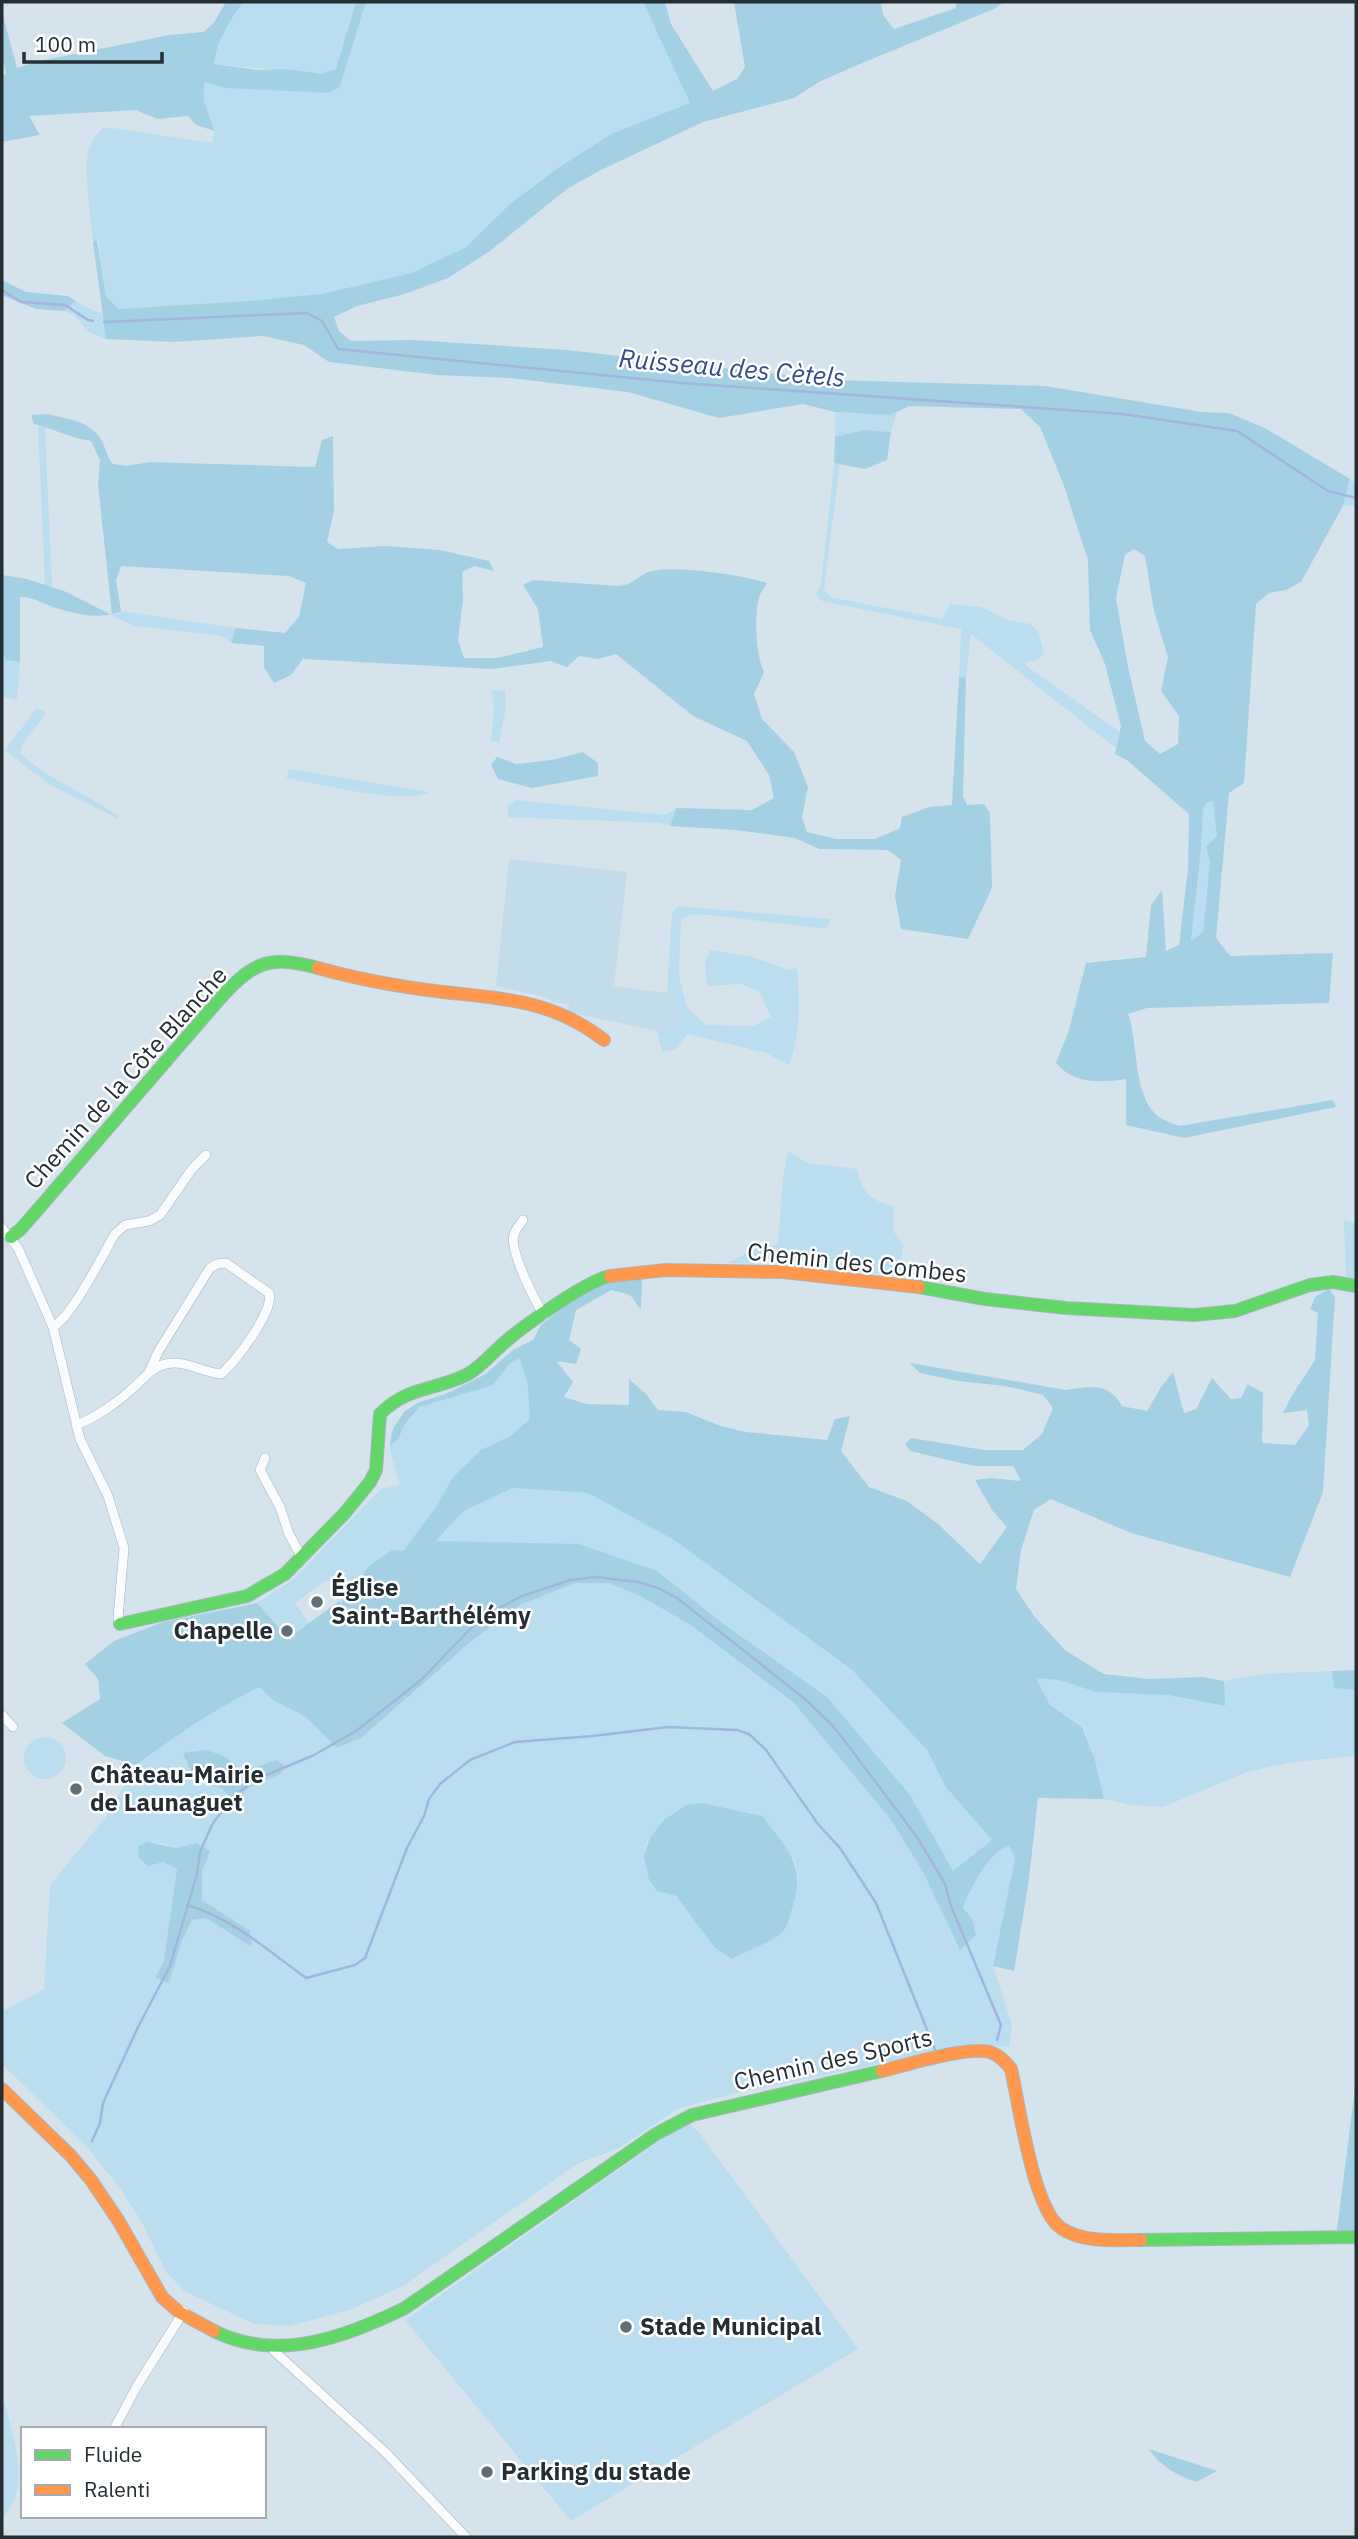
<svg xmlns="http://www.w3.org/2000/svg" width="1358" height="2539" font-family="'IBM Plex Sans',sans-serif">
<style>
.built{fill:#c3dce9}
.green{fill:#badef0;fill-rule:evenodd}
.forest{fill:#a4d0e4;fill-rule:evenodd}
.lines{fill:none;stroke-linecap:round;stroke-linejoin:round}
.stream{stroke:#a2b6dd;stroke-width:2.5}
.street-casing{stroke:#aab6bc;stroke-width:10}
.fast-casing{stroke:#aab6bc;stroke-width:14}
.slow-casing{stroke:#aab6bc;stroke-width:14}
.street{stroke:#f9fbfc;stroke-width:9}
.fast{stroke:#63d668;stroke-width:12}
.slow{stroke:#ff974d;stroke-width:12}
.poi-dot{fill:#626e74;stroke:#fff;stroke-width:2.5}
.labels{text-anchor:middle;stroke-width:5;stroke-linejoin:round;paint-order:stroke}
.street-label{font-size:24px;fill:#242e33;stroke:#fff}
.poi-label{font-size:24px;font-weight:bold;fill:#242e33;stroke:#fff;text-anchor:start}
.water-label{font-size:26px;font-style:italic;fill:#334b8c;stroke:#fff}
</style>
<rect width="100%" height="100%" fill="#d5e4ec"/>
<!-- built -->
<path class="built" d="M 509,859 L 627,872 L 614,986 L 675,994 L 675,1028 L 657,1031 L 568,1012 L 569,1004 L 551,1002 L 545,997 L 496,986 Z"/>
<!-- green -->
<g class="green">
<path d="M 243,2 L 356,2 L 336,69 L 321,74 L 214,64 C 218,40 230,21 243,2 Z"/>
<path d="M 366,2 L 643,2 L 691,103 L 611,134 L 558,168 L 511,203 L 466,247 L 412,273 L 322,294 L 248,301 L 117,309 L 106,296 L 98,240 L 93,242 C 91,219 84,173 88,152 C 90,142 96,136 102,128 L 113,128 L 212,143 L 215,131 L 204,102 L 204,82 L 226,88 L 340,86 Z"/>
<path d="M 76,301 L 90,309 L 104,314 L 106,339 L 89,332 L 73,314 L 63,311 Z"/>
<path d="M 835,412 L 889,415 L 897,412 L 891,432 L 864,430 L 835,437 Z"/>
<path d="M 38,425 L 45,427 L 52,587 L 45,585 Z"/>
<path d="M 834,463 L 840,464 L 824,589 L 830,597 L 942,619 L 950,604 L 981,607 L 1008,620 L 1031,624 L 1039,633 L 1044,653 L 1037,660 L 1025,663 L 1029,668 L 1120,732 L 1117,749 L 971,634 L 966,678 L 959,677 L 961,629 L 822,601 L 815,594 L 821,585 Z"/>
<path d="M 1350,479 L 1356,484 L 1356,506 L 1343,506 Z"/>
<path d="M 121,611 L 236,628 L 231,643 L 222,636 L 135,626 L 112,616 Z"/>
<path d="M 2,650 L 7,660 L 20,662 L 17,700 L 2,696 Z"/>
<path d="M 505,690 L 506,708 L 499,742 L 491,741 L 494,707 L 492,691 Z"/>
<path d="M 37,708 L 46,713 L 23,743 L 20,753 C 49,780 85,793 117,815 L 118,819 L 47,783 L 5,750 Z"/>
<path d="M 289,769 L 429,792 C 407,806 314,783 286,778 Z"/>
<path d="M 516,800 L 665,815 L 676,808 L 670,826 L 659,823 L 508,817 L 508,806 Z"/>
<path d="M 1213,800 L 1217,836 L 1206,847 L 1210,861 L 1203,932 L 1191,942 L 1201,850 L 1203,808 L 1207,802 Z"/>
<path d="M 678,906 L 830,919 L 827,929 L 710,915 L 691,914 L 681,919 L 679,975 L 687,1008 L 707,1025 L 754,1026 L 771,1017 L 759,991 L 740,984 L 707,986 L 705,963 L 710,950 L 752,957 L 789,970 L 797,968 C 800,1001 801,1033 789,1065 L 766,1053 L 688,1034 L 674,1050 L 662,1051 L 657,1031 L 675,1027 L 675,994 L 667,993 L 672,913 Z"/>
<path d="M 788,1151 L 808,1163 L 857,1169 C 864,1194 868,1199 893,1206 L 894,1232 L 903,1244 L 899,1276 L 799,1265 L 728,1263 L 752,1250 L 778,1244 L 783,1178 Z"/>
<path d="M 1344,1220 L 1356,1223 L 1356,1279 L 1346,1277 Z"/>
<path d="M 533,1340 L 558,1447 L 436,1507 L 397,1559 L 345,1610 L 339,1601 L 342,1597 L 339,1585 L 326,1580 L 295,1603 L 309,1623 L 294,1634 L 285,1624 L 279,1628 L 257,1603 L 291,1581 L 381,1489 L 400,1485 C 397,1474 391,1456 390,1450 C 387,1403 439,1399 471,1383 C 488,1375 498,1360 514,1350 C 520,1346 527,1343 533,1340 Z"/>
<path d="M 514,1488 L 588,1493 L 674,1540 L 852,1670 L 927,1750 L 945,1786 L 993,1840 L 953,1871 L 910,1795 L 725,1625 L 657,1571 L 502,1544 L 436,1542 L 464,1511 Z"/>
<path d="M 575,1583 L 609,1583 L 640,1596 L 689,1624 L 794,1703 L 891,1820 L 924,1874 L 972,1919 L 963,1907 C 972,1887 988,1852 1009,1846 L 1015,1858 L 993,1966 L 1012,2025 L 1009,2047 L 977,2043 L 733,2094 L 679,2108 L 619,2148 L 577,2164 L 403,2286 L 352,2309 L 290,2326 L 254,2324 L 184,2291 L 166,2272 L 141,2221 L 122,2191 L 87,2147 L 2,2064 L 2,2012 L 44,1989 L 50,1885 L 106,1817 L 136,1765 L 173,1737 L 233,1700 L 259,1687 L 274,1701 L 306,1717 L 338,1748 L 361,1738 L 473,1640 L 520,1605 ZM 183,1753 L 226,1757 L 243,1771 L 276,1760 L 281,1774 L 251,1786 L 233,1802 L 223,1789 L 203,1784 L 186,1764 ZM 703,1803 L 762,1816 L 795,1861 L 798,1878 L 795,1899 L 790,1916 L 766,1943 L 748,1949 L 732,1959 C 707,1942 698,1921 678,1899 C 672,1892 661,1895 655,1888 C 648,1881 648,1873 646,1863 C 639,1827 677,1815 703,1803 ZM 156,1842 L 176,1848 L 196,1843 L 202,1871 L 202,1900 L 249,1931 L 252,1946 L 206,1918 L 192,1920 L 181,1943 L 169,1982 L 155,1978 L 164,1960 L 177,1869 L 163,1862 Z"/>
<path d="M 1332,1671 L 1334,1688 L 1356,1690 L 1356,1756 L 1293,1762 L 1247,1772 L 1163,1807 L 1131,1805 L 1104,1799 L 1095,1760 L 1083,1727 L 1050,1705 L 1036,1678 L 1059,1680 L 1097,1692 L 1168,1695 L 1224,1706 L 1224,1681 L 1261,1674 Z"/>
<circle cx="45" cy="1758" r="21"/>
<path d="M 689,2125 L 698,2131 L 858,2349 L 571,2521 L 405,2320 L 671,2133 Z"/>
<path d="M 2,2398 L 6,2406 C 14,2447 33,2484 2,2519 Z"/>
</g>
<!-- forest -->
<g class="forest">
<path d="M 226,2 L 243,2 C 230,21 217,40 214,64 L 257,70 L 287,69 L 321,74 L 336,69 L 356,2 L 366,2 L 340,86 L 329,93 L 226,88 L 204,82 L 204,102 L 215,131 L 196,125 L 188,116 L 157,119 L 136,110 L 29,116 L 40,135 L 2,142 L 2,76 L 6,74 L 2,58 L 2,12 L 17,68 L 35,62 L 169,35 L 203,32 L 213,24 Z"/>
<path d="M 643,2 L 665,2 L 671,24 L 713,91 L 737,79 L 745,67 L 734,2 L 881,2 L 883,15 L 894,29 L 956,8 L 956,2 L 1004,2 L 994,9 L 855,66 L 819,82 L 794,98 L 703,122 L 599,171 L 567,189 L 490,251 L 448,278 L 405,294 L 357,306 L 334,317 L 339,331 L 351,341 L 413,340 L 567,350 L 831,380 L 1045,386 L 1202,412 L 1229,413 L 1265,428 L 1350,479 L 1343,506 L 1301,582 L 1286,590 L 1269,593 L 1256,604 L 1244,783 L 1229,793 L 1216,938 L 1230,956 L 1333,953 L 1329,1003 L 1147,1008 L 1128,1014 C 1139,1043 1132,1097 1159,1117 C 1165,1121 1173,1124 1180,1126 L 1333,1100 L 1336,1107 L 1184,1138 L 1126,1125 L 1126,1079 C 1100,1083 1073,1084 1056,1063 L 1069,1030 L 1086,963 L 1146,957 L 1151,905 L 1162,890 L 1166,951 L 1179,945 L 1188,868 L 1189,814 L 1128,761 L 1115,754 L 1121,726 L 1105,664 L 1090,630 L 1088,560 L 1063,483 L 1040,427 L 1021,409 L 909,406 L 890,415 L 835,412 L 803,404 L 719,418 L 628,392 L 510,378 L 437,375 L 329,362 L 304,345 L 263,336 L 174,342 L 106,339 L 93,242 L 97,240 L 106,296 L 118,309 L 248,301 L 321,294 L 412,273 L 466,247 L 511,203 L 558,168 L 611,134 L 690,103 ZM 1134,549 L 1145,556 L 1154,611 L 1168,657 L 1161,691 L 1179,716 L 1178,744 L 1160,754 L 1145,741 L 1128,667 L 1116,598 L 1125,555 ZM 1213,801 L 1217,836 L 1206,847 L 1210,861 L 1203,932 L 1191,941 L 1201,850 L 1203,809 L 1207,802 Z"/>
<path d="M 2,280 L 26,292 L 68,296 L 76,301 L 63,311 L 36,309 L 2,295 Z"/>
<path d="M 48,414 C 65,419 90,421 100,438 C 106,447 106,456 113,464 L 127,466 L 150,462 L 315,467 L 322,440 L 333,436 L 334,511 L 327,542 L 338,549 L 385,546 L 440,550 L 489,561 L 494,571 L 474,566 L 462,572 L 463,600 L 458,640 L 464,658 L 498,658 L 543,647 L 538,609 L 523,585 L 533,580 L 617,586 C 636,585 638,574 652,571 C 676,565 743,575 767,583 C 764,588 760,593 759,598 C 754,616 756,656 764,672 L 754,694 L 762,719 L 794,752 L 808,787 L 802,817 L 807,832 L 836,839 L 875,839 L 900,828 L 902,817 L 929,807 L 952,805 L 959,677 L 966,678 L 963,796 L 967,805 L 984,804 L 990,813 L 992,888 L 968,939 L 901,929 L 895,896 L 901,860 L 888,850 L 819,849 L 795,838 L 736,830 L 670,826 L 676,808 L 752,810 L 774,798 L 769,775 L 747,741 L 693,716 L 616,654 L 598,659 L 579,656 L 567,667 L 551,661 L 491,669 L 303,659 L 291,675 L 274,683 L 264,667 L 264,646 L 231,643 L 236,628 L 285,633 L 299,617 L 306,583 L 289,576 L 121,566 L 116,580 L 121,611 C 101,621 68,613 48,605 C 38,601 31,597 20,597 L 20,662 L 6,660 L 2,650 L 2,575 L 27,579 L 64,591 L 112,615 L 98,484 L 100,460 L 91,441 C 70,438 54,429 34,424 L 31,415 Z"/>
<path d="M 864,430 L 891,432 L 887,460 L 865,469 L 834,463 L 835,437 Z"/>
<path d="M 583,752 L 598,763 L 598,776 L 532,788 L 498,779 L 491,765 L 497,757 L 516,764 L 552,760 Z"/>
<path d="M 642,1279 L 641,1310 L 630,1295 L 611,1290 L 576,1310 L 569,1340 L 581,1349 L 576,1364 L 556,1361 L 573,1382 L 564,1397 L 587,1404 L 629,1405 L 629,1379 L 646,1394 L 658,1410 L 686,1412 L 718,1425 L 746,1432 L 827,1440 L 835,1419 L 850,1416 L 841,1451 L 869,1487 L 907,1501 L 938,1524 L 980,1564 L 1007,1527 L 992,1510 L 975,1480 L 991,1478 L 1021,1481 L 1013,1466 L 974,1466 L 910,1451 L 905,1444 L 911,1438 L 984,1450 L 1023,1450 L 1042,1434 L 1053,1408 L 1043,1395 L 1005,1386 L 958,1381 L 920,1373 L 910,1363 L 1066,1390 C 1090,1386 1109,1382 1122,1406 L 1147,1411 L 1161,1387 L 1173,1372 L 1184,1413 L 1196,1409 L 1212,1378 L 1231,1399 L 1241,1398 L 1248,1384 L 1263,1393 L 1262,1443 L 1295,1445 L 1309,1425 L 1307,1410 L 1283,1413 L 1291,1397 L 1315,1360 L 1318,1313 L 1310,1309 L 1315,1297 L 1329,1289 L 1335,1297 L 1323,1492 L 1290,1577 L 1131,1533 L 1051,1499 L 1034,1510 L 1021,1550 L 1016,1589 L 1034,1616 L 1066,1651 L 1104,1674 L 1149,1679 L 1203,1677 L 1224,1681 L 1225,1706 L 1168,1695 L 1096,1692 L 1059,1680 L 1036,1678 L 1050,1705 L 1082,1727 L 1095,1760 L 1104,1799 L 1038,1798 L 1029,1879 L 1014,1971 L 993,1966 L 1015,1858 L 1009,1846 C 988,1852 972,1887 963,1907 L 972,1919 L 976,1935 L 960,1950 L 924,1874 L 891,1820 L 794,1703 L 689,1624 L 640,1596 L 609,1583 L 575,1583 L 520,1605 L 473,1640 L 361,1738 L 337,1748 L 306,1717 L 274,1701 L 259,1687 C 215,1709 175,1736 136,1765 L 105,1756 L 62,1723 L 100,1699 L 98,1679 L 85,1664 L 114,1641 L 163,1622 L 257,1603 L 290,1640 L 295,1636 L 294,1634 L 339,1601 L 341,1604 L 370,1565 L 392,1550 L 403,1551 L 436,1507 L 453,1477 L 481,1450 L 509,1437 L 530,1419 L 528,1386 L 520,1358 L 510,1363 L 493,1385 L 419,1407 L 405,1424 L 398,1439 L 390,1446 L 393,1429 L 404,1412 L 419,1402 L 444,1395 L 486,1374 L 513,1350 L 533,1340 L 541,1325 L 576,1298 L 606,1282 ZM 513,1488 L 588,1493 L 674,1540 L 852,1670 L 927,1750 L 945,1786 L 992,1840 L 953,1871 L 910,1795 L 827,1697 L 725,1625 L 657,1571 L 579,1544 L 436,1541 L 464,1511 Z"/>
<path d="M 1356,1670 L 1356,1690 L 1334,1688 L 1332,1671 Z"/>
<path d="M 207,1750 L 226,1757 L 243,1771 L 276,1760 L 284,1765 L 281,1774 L 251,1786 L 233,1802 L 223,1789 C 200,1783 190,1776 183,1753 Z"/>
<path d="M 703,1803 L 762,1816 C 787,1849 807,1864 792,1909 C 790,1915 788,1925 784,1930 C 773,1943 747,1950 732,1959 L 715,1948 L 676,1896 L 657,1891 L 649,1880 L 644,1856 L 650,1837 L 664,1820 L 686,1805 Z"/>
<path d="M 148,1842 L 176,1848 L 196,1843 L 210,1851 L 202,1871 L 202,1900 L 250,1931 L 252,1947 L 206,1918 L 192,1920 L 181,1943 L 169,1983 L 155,1978 L 164,1960 L 177,1869 L 163,1862 L 148,1866 L 139,1858 L 138,1846 Z"/>
<path d="M 1356,2081 L 1356,2232 L 1337,2230 Z"/>
<path d="M 1149,2449 L 1217,2471 L 1196,2482 C 1177,2475 1161,2467 1149,2449 Z"/>
</g>
<g class="lines">
<!-- stream -->
<g class="stream">
<path d="M 2,290 L 21,302 L 65,305 L 88,320 L 93,321"/>
<path d="M 104,322 L 307,313 L 322,321 L 338,349 L 682,383 L 1123,414 L 1237,431 L 1328,491 L 1356,498"/>
<path d="M 187,1905 C 233,1918 268,1951 306,1978 L 355,1965 L 365,1958 L 407,1848 L 424,1816 L 429,1799 L 440,1784 L 470,1760 L 515,1742 L 593,1736 L 668,1727 L 737,1730 L 749,1734 L 766,1750 L 818,1824 L 840,1848 L 876,1903 L 936,2052"/>
<path d="M 92,2141 L 100,2123 L 103,2103 L 138,2027 L 170,1966 L 197,1874 L 200,1852 L 212,1825 L 230,1799 L 255,1780 L 314,1755 L 356,1731 L 421,1680 L 475,1624 L 492,1612 L 522,1596 L 570,1580 L 596,1577 L 638,1582 L 658,1588 L 677,1598 L 805,1699 L 832,1725 L 850,1748 L 917,1837 L 945,1884 L 951,1906 L 1001,2025 L 997,2040"/>
</g>
<defs>
<g id="street">
<path d="M 523,1220 C 520,1224 515,1230 514,1235 C 509,1250 535,1301 544,1315"/>
<path d="M 2,1228 L 18,1248 L 53,1327 L 80,1439 L 108,1496 L 124,1548 L 118,1618 L 120,1624"/>
<path d="M 53,1327 C 73,1315 102,1256 115,1234 L 125,1225 L 149,1221 L 160,1215 L 192,1169 L 206,1155"/>
<path d="M 76,1425 C 95,1418 117,1403 132,1389 C 146,1377 153,1364 173,1363 C 189,1362 205,1373 221,1374 C 235,1363 275,1310 269,1293 L 226,1263 L 217,1264 L 210,1268 L 158,1352 L 150,1370"/>
<path d="M 265,1458 L 260,1470 L 280,1507 L 289,1534 L 302,1558"/>
<path d="M 2,1715 L 13,1727"/>
<path d="M 274,2351 L 385,2452 L 466,2537"/>
<path d="M 114,2429 L 137,2386 L 184,2311"/>
</g>
<g id="fast">
<path d="M 11,1237 L 21,1229 L 217,1002 C 252,963 267,954 318,968"/>
<path d="M 919,1287 L 985,1299 L 1066,1308 L 1194,1315 L 1235,1311 L 1310,1285 L 1333,1282 L 1356,1286"/>
<path d="M 120,1624 L 247,1596 L 285,1574 L 344,1514 L 370,1482 L 376,1470 L 380,1414 C 409,1385 436,1391 468,1374 C 481,1367 493,1352 505,1342 C 525,1325 586,1281 610,1276"/>
<path d="M 1141,2240 L 1356,2237"/>
<path d="M 214,2331 C 277,2363 346,2337 405,2308 L 656,2134 L 692,2115 L 882,2071"/>
</g>
<g id="slow">
<path d="M 318,968 C 357,979 396,986 435,991 C 500,999 550,998 604,1040"/>
<path d="M 610,1276 L 666,1270 L 783,1272 L 919,1287"/>
<path d="M 882,2071 C 907,2065 967,2046 990,2052 C 999,2055 1005,2061 1011,2069 C 1019,2104 1033,2209 1061,2228 C 1082,2243 1116,2240 1141,2240"/>
<path d="M 2,2089 L 71,2156 L 91,2180 L 118,2220 L 162,2297 L 179,2312 L 214,2331"/>
</g>
</defs>
<!-- street casing -->
<use href="#street" class="street-casing"/>
<!-- fast casing -->
<use href="#fast" class="fast-casing"/>
<!-- slow casing -->
<use href="#slow" class="slow-casing"/>
<!-- street -->
<use href="#street" class="street"/>
<!-- fast -->
<use href="#fast" class="fast"/>
<!-- slow -->
<use href="#slow" class="slow"/>
</g>
<!-- markers -->
<g class="poi-dot">
<circle cx="317" cy="1602" r="7"/>
<circle cx="287" cy="1631" r="7"/>
<circle cx="76" cy="1789" r="7"/>
<circle cx="626" cy="2327" r="7"/>
<circle cx="487" cy="2472" r="7"/>
</g>
<g class="labels">
<!-- street labels -->
<g class="street-label">
<text transform="translate(126 1078) rotate(-48)" y="8">Chemin de la Côte Blanche</text>
<text transform="translate(857 1263) rotate(6)" y="8">Chemin des Combes</text>
<text transform="translate(833 2060) rotate(-13)" y="8">Chemin des Sports</text>
</g>
<!-- poi labels -->
<g class="poi-label">
<text x="331" y="1596">Église<tspan x="331" dy="28">Saint-Barthélémy</tspan></text>
<text x="273" y="1639" text-anchor="end">Chapelle</text>
<text x="90" y="1783">Château-Mairie<tspan x="90" dy="28">de Launaguet</tspan></text>
<text x="640" y="2335">Stade Municipal</text>
<text x="501" y="2480">Parking du stade</text>
</g>
<!-- water labels -->
<g class="water-label">
<text transform="translate(732 368) rotate(5)" y="9">Ruisseau des Cètels</text>
</g>
</g>
<!-- border -->
<rect width="1358" height="2539" fill="none" stroke="#242e33" stroke-width="7"/>
<!-- legend -->
<rect x="21" y="2427" width="245" height="91" fill="#ffffff" stroke="#a7abad" stroke-width="2"/>
<rect x="35" y="2450" width="35" height="10" fill="#63d668" stroke="#a7abad" stroke-width="2"/>
<text x="84" y="2462" font-size="21" fill="#242e33">Fluide</text>
<rect x="35" y="2485" width="35" height="10" fill="#ff974d" stroke="#a7abad" stroke-width="2"/>
<text x="84" y="2497" font-size="21" fill="#242e33">Ralenti</text>
<!-- scale -->
<path d="M24 52v10h138v-10" fill="none" stroke="#242e33" stroke-width="3.5"/>
<text x="35" y="52" font-size="21" fill="#242e33" stroke="#ffffff" stroke-width="5" paint-order="stroke">100 m</text>
</svg>
